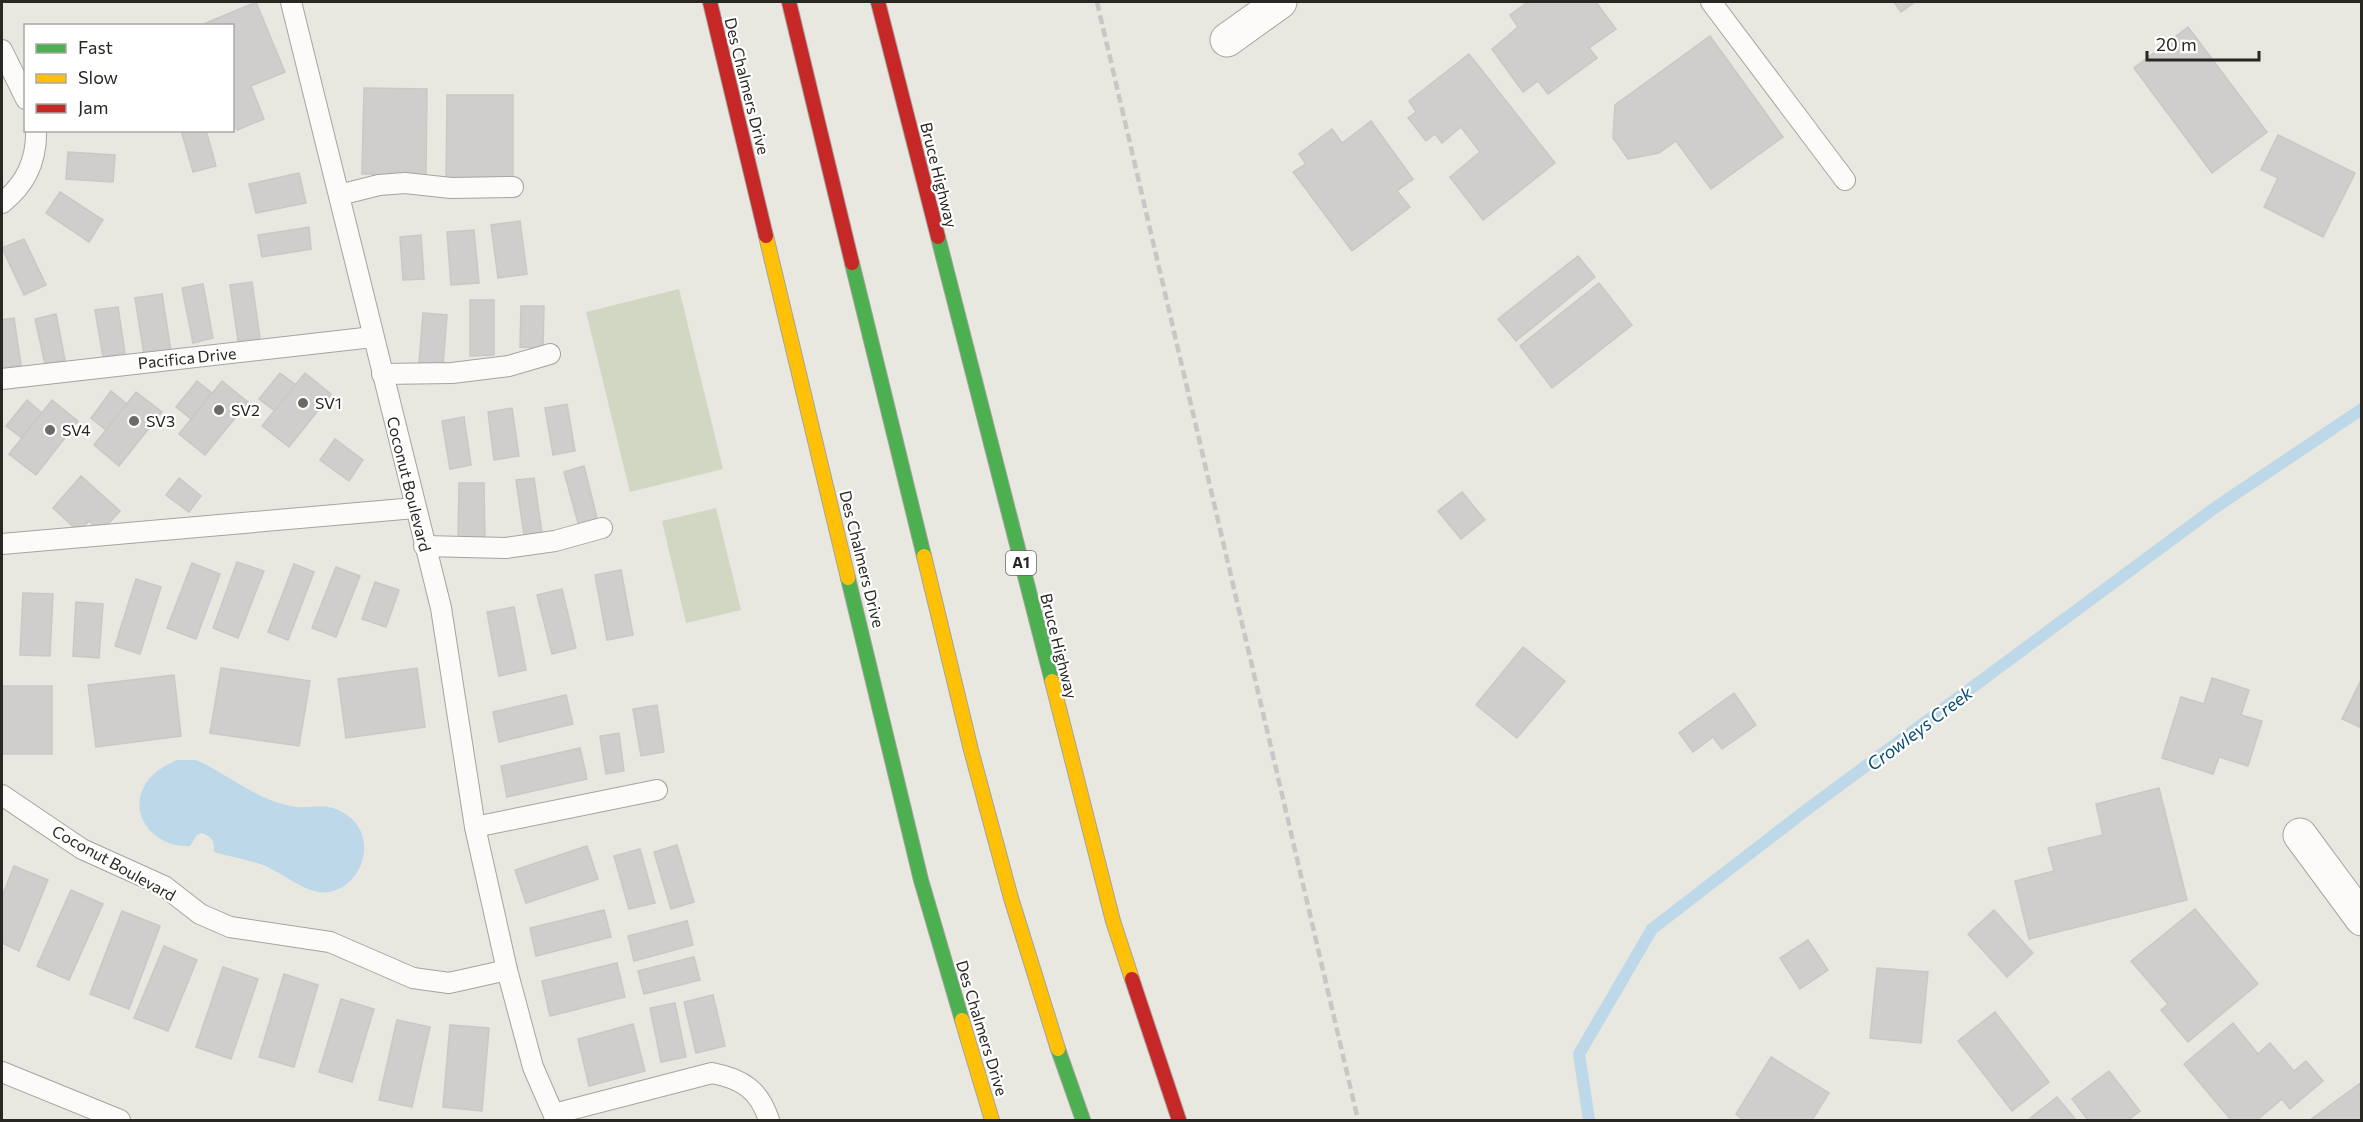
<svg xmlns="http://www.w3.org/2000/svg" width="2363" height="1122" font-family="Commissioner,sans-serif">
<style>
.green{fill:#d2d7c3}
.water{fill:#bdd8e8}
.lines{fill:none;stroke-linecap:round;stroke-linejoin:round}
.stream{stroke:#bdd8e8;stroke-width:12}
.building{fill:#d0cecd;stroke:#cac8c7;stroke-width:1.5}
.lane-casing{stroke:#a5a4a0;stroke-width:22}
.street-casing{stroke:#a5a4a0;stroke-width:35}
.fast-casing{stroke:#a5a4a0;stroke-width:16}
.slow-casing{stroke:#a5a4a0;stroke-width:16}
.jam-casing{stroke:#a5a4a0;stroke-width:16}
.lane{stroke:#fcfbfa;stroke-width:20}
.street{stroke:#fcfbfa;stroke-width:33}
.fast{stroke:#4caf50;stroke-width:14}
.slow{stroke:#ffc107;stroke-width:14}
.jam{stroke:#c62828;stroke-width:14}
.rail{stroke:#c8c7c5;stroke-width:4.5;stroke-dasharray:9 4.5;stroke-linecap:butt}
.poi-dot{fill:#6b6a64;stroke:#fff;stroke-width:2}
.labels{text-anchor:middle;stroke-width:4.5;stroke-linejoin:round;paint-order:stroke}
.shield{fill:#fff;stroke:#686864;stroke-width:1.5}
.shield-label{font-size:15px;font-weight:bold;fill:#282722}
.street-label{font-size:16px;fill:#282722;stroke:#fff}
.poi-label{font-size:16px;fill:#282722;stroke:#fff;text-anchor:start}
.water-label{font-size:18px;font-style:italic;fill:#094d70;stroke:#fff}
</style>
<rect width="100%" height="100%" fill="#e8e7e0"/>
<!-- green -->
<g class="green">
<path d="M 679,289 L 723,469 L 630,492 L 586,312 Z"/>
<path d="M 716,508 L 741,610 L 686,623 L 662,521 Z"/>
</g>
<!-- water -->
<path class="water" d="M 177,760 L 195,760 L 205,764 C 231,778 257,798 286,805 C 309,812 324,799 347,815 C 378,836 364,886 329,892 C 308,896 282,872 263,865 C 247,859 230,857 214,852 C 215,841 212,837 202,833 L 197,835 L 190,846 C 152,848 123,810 150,778 C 158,769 167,765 177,760 Z"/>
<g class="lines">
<!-- stream -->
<path class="stream" d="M 1589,1120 L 1579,1054 L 1652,929 L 1805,811 L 2216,507 L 2362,409"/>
</g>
<!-- building -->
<g class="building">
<path d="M 256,2 L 285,72 L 251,86 L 264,119 L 237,130 L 232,121 L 232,26 L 199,26 Z"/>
<path d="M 1528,2 L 1596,2 L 1616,29 L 1589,48 L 1597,58 L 1548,94 L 1538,81 L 1523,92 L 1492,49 L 1518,27 L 1510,15 Z"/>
<path d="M 1894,2 L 1915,2 L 1901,12 Z"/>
<path d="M 2188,27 L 2267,132 L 2212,173 L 2134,68 Z"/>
<path d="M 1710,36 L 1783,137 L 1711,189 L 1676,141 L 1659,153 L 1628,159 L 1613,138 L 1615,105 Z"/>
<path d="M 1469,54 L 1555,163 L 1483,220 L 1450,177 L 1480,152 L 1461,127 L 1442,143 L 1435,134 L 1426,141 L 1408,118 L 1416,112 L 1409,101 Z"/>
<path d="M 364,88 L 427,89 L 426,175 L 362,174 Z"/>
<path d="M 447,95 L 513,95 L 513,187 L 446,187 Z"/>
<path d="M 1371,121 L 1413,179 L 1397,191 L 1410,207 L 1352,251 L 1293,172 L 1306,164 L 1299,154 L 1332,129 L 1342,143 Z"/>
<path d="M 181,130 L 206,130 L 216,166 L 193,172 Z"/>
<path d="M 2278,135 L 2355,173 L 2323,237 L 2264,207 L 2278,178 L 2261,170 Z"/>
<path d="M 68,152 L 115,155 L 113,182 L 66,179 Z"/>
<path d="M 299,173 L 306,203 L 256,213 L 249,184 Z"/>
<path d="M 60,192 L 103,220 L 89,242 L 46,213 Z"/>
<path d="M 520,221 L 527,274 L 498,278 L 491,225 Z"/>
<path d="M 309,227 L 311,249 L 262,257 L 258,235 Z"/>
<path d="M 474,230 L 479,283 L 451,285 L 447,232 Z"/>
<path d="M 421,235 L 424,279 L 403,280 L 400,237 Z"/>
<path d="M 24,239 L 46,285 L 24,295 L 2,248 Z"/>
<path d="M 1578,256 L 1595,277 L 1516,341 L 1498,319 Z"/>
<path d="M 252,282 L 260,338 L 238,341 L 230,285 Z"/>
<path d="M 1599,283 L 1632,325 L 1552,388 L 1520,346 Z"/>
<path d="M 203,284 L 213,338 L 193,343 L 182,288 Z"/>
<path d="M 162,294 L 171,351 L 144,355 L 135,298 Z"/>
<path d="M 470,300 L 494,300 L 494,355 L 470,356 Z"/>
<path d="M 521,306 L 544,306 L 543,348 L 520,347 Z"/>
<path d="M 118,307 L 125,353 L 103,357 L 95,310 Z"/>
<path d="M 423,313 L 447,315 L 443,365 L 419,364 Z"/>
<path d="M 56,314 L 65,360 L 45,364 L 35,319 Z"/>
<path d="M 14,318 L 21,365 L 2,368 L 2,320 Z"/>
<path d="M 280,373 L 296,385 L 275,411 L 259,399 Z"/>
<path d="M 305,373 L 331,394 L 289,447 L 262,426 Z"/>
<path d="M 197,381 L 212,393 L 191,419 L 176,407 Z"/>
<path d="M 222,381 L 248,402 L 205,455 L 179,434 Z"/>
<path d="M 111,391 L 127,404 L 106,430 L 91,418 Z"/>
<path d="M 136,392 L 162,412 L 119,466 L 94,445 Z"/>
<path d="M 27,400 L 42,413 L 22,438 L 6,426 Z"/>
<path d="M 52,400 L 78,421 L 36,475 L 9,454 Z"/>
<path d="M 567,404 L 575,451 L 553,455 L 545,408 Z"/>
<path d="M 512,408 L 519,456 L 494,460 L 488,412 Z"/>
<path d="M 464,417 L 471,465 L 450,469 L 442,421 Z"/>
<path d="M 335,439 L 363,460 L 349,481 L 320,460 Z"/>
<path d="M 584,466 L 597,518 L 578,523 L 564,472 Z"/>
<path d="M 81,476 L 120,511 L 101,532 L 89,521 L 79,532 L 53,508 Z"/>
<path d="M 179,478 L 201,496 L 189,512 L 166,495 Z"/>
<path d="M 534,478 L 542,533 L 524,535 L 516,480 Z"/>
<path d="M 459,483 L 484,483 L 485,544 L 458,544 Z"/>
<path d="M 1462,492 L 1485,520 L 1461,539 L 1438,511 Z"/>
<path d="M 237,562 L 264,571 L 238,638 L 213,628 Z"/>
<path d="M 192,563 L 220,574 L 196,639 L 167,628 Z"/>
<path d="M 294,564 L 314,572 L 288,640 L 268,632 Z"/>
<path d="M 336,567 L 360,576 L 336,637 L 312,628 Z"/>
<path d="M 621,570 L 633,635 L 607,640 L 595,575 Z"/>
<path d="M 136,579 L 161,587 L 140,654 L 115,646 Z"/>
<path d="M 375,582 L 399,590 L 386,627 L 362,619 Z"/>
<path d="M 562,589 L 576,648 L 552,654 L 537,595 Z"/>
<path d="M 23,593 L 53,594 L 50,656 L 20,655 Z"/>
<path d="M 76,602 L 103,604 L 99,658 L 73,656 Z"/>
<path d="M 514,607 L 526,670 L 499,676 L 487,612 Z"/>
<path d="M 1523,647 L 1565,681 L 1517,738 L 1476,705 Z"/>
<path d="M 221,668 L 310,681 L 299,746 L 210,733 Z"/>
<path d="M 417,668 L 425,727 L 346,738 L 338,679 Z"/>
<path d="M 174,675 L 181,736 L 96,747 L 88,685 Z"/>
<path d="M 2212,678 L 2249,690 L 2241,715 L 2262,721 L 2248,766 L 2219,757 L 2213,774 L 2162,758 L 2181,697 L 2204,704 Z"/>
<path d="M 2362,678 L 2362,728 L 2342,719 Z"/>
<rect x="2" y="686" width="50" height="68"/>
<path d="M 1734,693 L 1756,725 L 1722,749 L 1713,737 L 1693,752 L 1679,733 Z"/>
<path d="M 566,695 L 573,724 L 499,742 L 493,712 Z"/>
<path d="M 657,705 L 664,752 L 641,756 L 633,709 Z"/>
<path d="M 619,733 L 624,771 L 606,774 L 600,736 Z"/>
<path d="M 580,748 L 587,779 L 507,797 L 501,766 Z"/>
<path d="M 2159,788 L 2187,900 L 2029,939 L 2015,881 L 2054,871 L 2048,848 L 2103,835 L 2096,804 Z"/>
<path d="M 677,845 L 694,902 L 671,909 L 654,852 Z"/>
<path d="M 587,846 L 598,879 L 526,903 L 515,870 Z"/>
<path d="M 640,849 L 655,903 L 629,909 L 614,856 Z"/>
<path d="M 14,866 L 48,880 L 19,951 L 2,943 L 2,897 Z"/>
<path d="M 71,890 L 103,904 L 69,980 L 37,966 Z"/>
<path d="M 2195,909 L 2258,984 L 2188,1042 L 2161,1010 L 2168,1004 L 2131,961 Z"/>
<path d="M 604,910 L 611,937 L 536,956 L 530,928 Z"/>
<path d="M 1994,910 L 2033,953 L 2007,977 L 1968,934 Z"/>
<path d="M 122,911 L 160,926 L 129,1009 L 90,994 Z"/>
<path d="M 687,921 L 693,945 L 634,961 L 628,936 Z"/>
<path d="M 1808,940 L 1828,970 L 1800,989 L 1780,958 Z"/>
<path d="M 164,946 L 197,960 L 168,1031 L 134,1018 Z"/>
<path d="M 694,957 L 700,980 L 644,994 L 638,971 Z"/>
<path d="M 617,963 L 625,997 L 550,1016 L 542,981 Z"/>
<path d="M 223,967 L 258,979 L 231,1059 L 196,1047 Z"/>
<path d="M 1877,968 L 1928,972 L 1921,1043 L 1870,1038 Z"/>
<path d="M 284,974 L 318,985 L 294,1067 L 259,1057 Z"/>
<path d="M 713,995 L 725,1046 L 696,1053 L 684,1002 Z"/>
<path d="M 341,999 L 374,1009 L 352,1082 L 319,1072 Z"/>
<path d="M 675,1003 L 686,1057 L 661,1062 L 650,1008 Z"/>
<path d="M 1995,1012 L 2049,1082 L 2012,1111 L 1958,1041 Z"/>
<path d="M 397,1020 L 430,1027 L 412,1107 L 379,1100 Z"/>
<path d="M 2233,1023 L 2258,1054 L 2270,1043 L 2294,1071 L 2306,1061 L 2323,1081 L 2290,1109 L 2282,1099 L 2257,1120 L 2231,1120 L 2184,1064 Z"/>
<path d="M 633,1024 L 645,1071 L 589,1086 L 578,1039 Z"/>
<path d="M 450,1025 L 489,1028 L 482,1111 L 443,1107 Z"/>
<path d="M 1771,1057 L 1829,1093 L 1812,1120 L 1743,1120 L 1736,1114 Z"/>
<path d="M 2109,1071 L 2140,1111 L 2128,1120 L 2088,1120 L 2072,1099 Z"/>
<path d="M 2362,1082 L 2362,1120 L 2310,1120 Z"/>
<path d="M 2057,1097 L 2076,1120 L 2028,1120 Z"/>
</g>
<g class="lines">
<defs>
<g id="lane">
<path d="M 291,2 L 441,608 L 475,827 L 507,970 L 533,1067 L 556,1120"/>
<path d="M 1711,2 L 1845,180"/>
<path d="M 2,50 L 26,99"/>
<path d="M 339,195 L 379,185 L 405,183 L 451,188 L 513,187"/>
<path d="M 2,203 C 25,185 37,160 36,130"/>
<path d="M 382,374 L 452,373 L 509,366 L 550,354"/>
<path d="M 2,379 L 373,337"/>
<path d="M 2,544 L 415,508"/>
<path d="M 424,546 L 506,548 L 555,541 L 602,528"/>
<path d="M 2,795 L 82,849 L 164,886 L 200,914 L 230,927 L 330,942 L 413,978 L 449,983 L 507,970"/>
<path d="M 475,827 L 657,790"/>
<path d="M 2,1072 L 120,1120"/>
<path d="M 554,1114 L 712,1073 C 743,1079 759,1090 769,1120"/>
</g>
<g id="street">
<path d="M 1227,40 L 1280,2"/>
<path d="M 2300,835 L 2362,919"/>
</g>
<g id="fast">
<path d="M 938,237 L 1052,681"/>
<path d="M 852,263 L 924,556"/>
<path d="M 848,578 L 921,880 L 962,1020"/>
<path d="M 1058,1049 L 1083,1120"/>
</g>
<g id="slow">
<path d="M 766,236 L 848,578"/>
<path d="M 924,556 L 971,750 L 1011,898 L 1058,1049"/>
<path d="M 1052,681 L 1113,921 L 1132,979"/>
<path d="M 962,1020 L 992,1120"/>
</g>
<g id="jam">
<path d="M 710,2 L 766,236"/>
<path d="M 789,2 L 852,263"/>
<path d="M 878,2 L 938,237"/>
<path d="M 1132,979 L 1179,1120"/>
</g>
</defs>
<!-- lane casing -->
<use href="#lane" class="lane-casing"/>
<!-- street casing -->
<use href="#street" class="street-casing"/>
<!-- fast casing -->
<use href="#fast" class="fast-casing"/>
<!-- slow casing -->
<use href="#slow" class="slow-casing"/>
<!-- jam casing -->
<use href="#jam" class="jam-casing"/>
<!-- lane -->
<use href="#lane" class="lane"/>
<!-- street -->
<use href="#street" class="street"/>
<!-- fast -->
<use href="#fast" class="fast"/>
<!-- slow -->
<use href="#slow" class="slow"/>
<!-- jam -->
<use href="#jam" class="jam"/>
<!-- rail -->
<path class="rail" d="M 1097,2 L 1358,1120"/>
</g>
<!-- markers -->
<g class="poi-dot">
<circle cx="303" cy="403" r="6"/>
<circle cx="219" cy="410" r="6"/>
<circle cx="134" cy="421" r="6"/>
<circle cx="50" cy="430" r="6"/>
</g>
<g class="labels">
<!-- shield labels -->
<rect class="shield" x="1006" y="551" width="30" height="24" rx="4.5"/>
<g class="shield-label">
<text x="1021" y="568">A1</text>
</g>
<!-- street labels -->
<g class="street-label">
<text transform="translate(747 86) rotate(76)" y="6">Des Chalmers Drive</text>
<text transform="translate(939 175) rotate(76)" y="6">Bruce Highway</text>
<text transform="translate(187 358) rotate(-6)" y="6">Pacifica Drive</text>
<text transform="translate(409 484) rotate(76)" y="6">Coconut Boulevard</text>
<text transform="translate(862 559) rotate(76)" y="6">Des Chalmers Drive</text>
<text transform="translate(1059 646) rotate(76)" y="6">Bruce Highway</text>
<text transform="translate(114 863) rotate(29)" y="6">Coconut Boulevard</text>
<text transform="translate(982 1028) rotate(73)" y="6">Des Chalmers Drive</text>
</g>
<!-- poi labels -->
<g class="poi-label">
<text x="315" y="409">SV1</text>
<text x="231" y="416">SV2</text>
<text x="146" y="427">SV3</text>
<text x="62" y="436">SV4</text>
</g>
<!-- water labels -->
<g class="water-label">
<text transform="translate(1920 729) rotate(-37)" y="6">Crowleys Creek</text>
</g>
</g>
<!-- border -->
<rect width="2363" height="1122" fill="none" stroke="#282722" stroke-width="6"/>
<!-- legend -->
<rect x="24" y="24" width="210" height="108" fill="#ffffff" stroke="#a9a9a7" stroke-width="1.5"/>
<rect x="36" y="44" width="30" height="9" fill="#4caf50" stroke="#a9a9a7" stroke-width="1.5"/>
<text x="78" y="54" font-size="18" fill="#282722">Fast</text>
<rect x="36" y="74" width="30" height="9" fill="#ffc107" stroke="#a9a9a7" stroke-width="1.5"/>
<text x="78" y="84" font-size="18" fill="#282722">Slow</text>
<rect x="36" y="104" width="30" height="9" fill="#c62828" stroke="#a9a9a7" stroke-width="1.5"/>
<text x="78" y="114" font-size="18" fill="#282722">Jam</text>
<!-- scale -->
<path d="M2147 51v9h112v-9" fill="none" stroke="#282722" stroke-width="3"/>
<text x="2156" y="51" font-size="18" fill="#282722" stroke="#ffffff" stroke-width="4.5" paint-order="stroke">20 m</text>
</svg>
